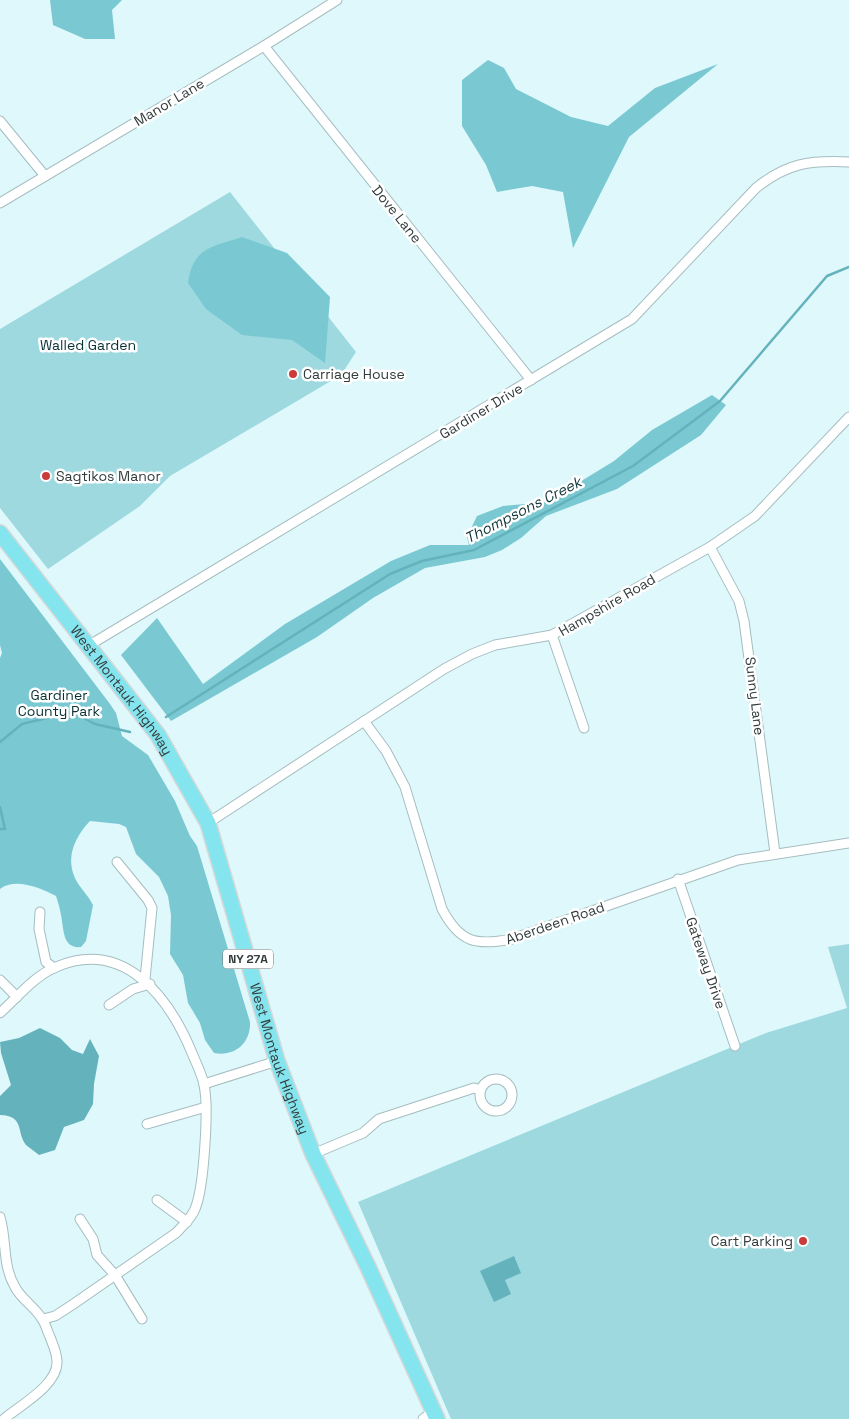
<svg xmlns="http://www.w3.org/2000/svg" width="849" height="1419" font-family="'Space Grotesk',sans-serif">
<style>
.green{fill:#9ed9e0}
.forest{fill:#7ac9d2}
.water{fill:#64b3bc}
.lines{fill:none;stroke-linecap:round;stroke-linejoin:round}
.stream{stroke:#64b3bc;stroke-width:2.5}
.street-casing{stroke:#a5bdc0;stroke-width:11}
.primary-casing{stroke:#d6d8d8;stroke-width:18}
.street{stroke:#fff;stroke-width:9}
.primary{stroke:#85e5ee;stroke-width:15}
.poi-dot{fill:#ca3c3b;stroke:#fff;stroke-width:2}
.labels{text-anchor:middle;stroke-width:5;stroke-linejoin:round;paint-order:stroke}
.shield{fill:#fff;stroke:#707677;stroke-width:1}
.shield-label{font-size:12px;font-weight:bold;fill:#323c3d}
.street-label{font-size:14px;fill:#323c3d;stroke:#fff}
.park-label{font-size:14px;fill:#093135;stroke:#fff}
.poi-label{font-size:14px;fill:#323c3d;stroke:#fff;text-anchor:start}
.water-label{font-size:15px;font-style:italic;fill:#0e3539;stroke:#fff}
</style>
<rect width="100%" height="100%" fill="#dff8fb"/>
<!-- green -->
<g class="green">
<path d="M 230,192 L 356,352 L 341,375 L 170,476 L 140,506 L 48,569 L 0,508 L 0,329 Z"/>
<path d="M 849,944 L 849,1419 L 451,1419 L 358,1202 L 766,1033 L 847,1008 L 828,947 Z"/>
</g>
<!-- forest -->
<g class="forest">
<path d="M 50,0 L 122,0 L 112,10 L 115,39 L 85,39 L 53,25 Z"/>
<path d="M 488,60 L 504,68 L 516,89 L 571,117 L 608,126 L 655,88 L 718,64 L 629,137 L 573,248 L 563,192 L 532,186 L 497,192 L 486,165 L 462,126 L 462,80 Z"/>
<path d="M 242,237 L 287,253 L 330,297 L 325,363 L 292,340 L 242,335 L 206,309 L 188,283 C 193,247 212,247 242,237 Z"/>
<path d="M 712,395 L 726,405 L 701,435 L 617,489 L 546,516 L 521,538 L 502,550 L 485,557 L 425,568 L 373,598 L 317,637 L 171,721 L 121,655 L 157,618 L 203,684 L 285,624 L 391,561 L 430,545 L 469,545 L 467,537 L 477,516 L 503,506 L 547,502 L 614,461 L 652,430 Z"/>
<path d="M 0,559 L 110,704 L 116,713 L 122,736 L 148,755 L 175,801 L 190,836 L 197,846 L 250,1022 C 251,1043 235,1057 214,1053 L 205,1040 L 200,1023 L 188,1003 L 183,975 L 170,954 L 171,915 L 168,896 L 159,877 L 136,854 L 126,827 L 119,824 L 90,821 C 72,840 64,863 79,885 C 84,892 89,897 93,905 L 86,941 L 81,947 C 62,949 64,929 61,915 C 60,909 58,902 56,896 C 41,888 15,877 0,889 L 0,658 L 2,653 L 0,645 Z"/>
</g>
<!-- water -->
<g class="water">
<path d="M 40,1028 L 60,1038 L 72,1050 L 83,1054 L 90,1039 L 99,1056 L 94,1084 L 93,1104 L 84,1120 L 64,1127 L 55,1150 L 39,1155 C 35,1152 30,1148 26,1145 C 16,1132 25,1116 0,1115 L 0,1096 L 11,1085 L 1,1053 L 0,1042 L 19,1038 Z"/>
<path d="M 514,1256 L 521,1273 L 505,1280 L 511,1294 L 494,1302 L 480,1271 Z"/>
</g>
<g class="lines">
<!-- stream -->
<g class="stream">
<path d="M 166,717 L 390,574 L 422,561 L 474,550 L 633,466 L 720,401 L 827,276 L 849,267"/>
<path d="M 0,742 L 22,724 L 72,712 L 95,724 L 130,732"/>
<path d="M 0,807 L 5,829 L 0,829"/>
</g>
<defs>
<g id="street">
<path d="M 264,46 L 531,380"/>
<path d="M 0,121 L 45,176"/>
<path d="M 0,203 L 264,46 L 337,0"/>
<path d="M 710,547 L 739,601 L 744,621 L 775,853"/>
<path d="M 552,635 L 584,728"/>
<path d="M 88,646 L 632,319 L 756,188 C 787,163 810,160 849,162"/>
<path d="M 364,721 L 386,751 L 405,787 L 442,909 C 460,943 476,946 512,939 L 738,860 L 849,843"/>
<path d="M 208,823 L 444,669 L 472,654 L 495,645 L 552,635 L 710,547 L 755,516 L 849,417"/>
<path d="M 117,862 L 148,900 L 152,908 L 145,979"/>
<path d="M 678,879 L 735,1046"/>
<path d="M 40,912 L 39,929 L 46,962 L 54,968"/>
<path d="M 0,980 L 17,997"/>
<path d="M 109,1005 L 133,989 L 150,984"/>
<path d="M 0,1013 C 17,998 34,976 56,967 C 124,938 169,997 192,1053 C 196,1063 202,1074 204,1085 C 209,1107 204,1188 195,1209 C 191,1219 183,1225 176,1233 L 72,1305 L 55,1316 L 43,1319"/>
<circle cx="496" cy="1095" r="16"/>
<path d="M 204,1084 L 277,1061"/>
<path d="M 147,1124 L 206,1107"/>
<path d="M 313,1154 L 363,1133 L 379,1119 L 474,1088 L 480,1090"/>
<path d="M 157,1200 L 187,1222"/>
<path d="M 0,1217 C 7,1240 2,1265 15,1287 C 21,1299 35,1307 42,1319 C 46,1324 47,1331 50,1337 C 53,1345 57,1353 57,1362 C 58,1385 19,1406 4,1419"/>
<path d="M 80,1219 L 93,1239 L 97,1255 L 115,1275 L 142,1319"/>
<path d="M 423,1419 L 434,1411"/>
</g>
<g id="primary">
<path id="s1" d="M 0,533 L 158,735 L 208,823 L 277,1061 L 313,1154 L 368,1267 L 437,1419"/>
</g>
</defs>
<!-- street casing -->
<use href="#street" class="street-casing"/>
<!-- primary casing -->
<use href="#primary" class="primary-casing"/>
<!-- street -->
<use href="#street" class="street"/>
<!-- primary -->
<use href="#primary" class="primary"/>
</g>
<!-- markers -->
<g class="poi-dot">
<circle cx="293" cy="374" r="5"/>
<circle cx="46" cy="476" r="5"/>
<circle cx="803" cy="1241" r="5"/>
</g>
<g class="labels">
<!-- shield labels -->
<rect class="shield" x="223" y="949.5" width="50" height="19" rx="4"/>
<g class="shield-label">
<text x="248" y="963">NY 27A</text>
</g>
<!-- street labels -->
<g class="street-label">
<text transform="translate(169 102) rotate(-31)" y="5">Manor Lane</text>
<text transform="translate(397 214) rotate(51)" y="5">Dove Lane</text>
<text transform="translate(481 411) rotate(-31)" y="5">Gardiner Drive</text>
<text transform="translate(607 605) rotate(-30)" y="5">Hampshire Road</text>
<text dy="5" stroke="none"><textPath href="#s1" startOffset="199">West Montauk Highway</textPath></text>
<text transform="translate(755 696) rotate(83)" y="5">Sunny Lane</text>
<text transform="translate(555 923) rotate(-19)" y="5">Aberdeen Road</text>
<text transform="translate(706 963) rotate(71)" y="5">Gateway Drive</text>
<text dy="5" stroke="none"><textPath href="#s1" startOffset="604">West Montauk Highway</textPath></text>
</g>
<!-- park labels -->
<g class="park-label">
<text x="88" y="350">Walled Garden</text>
<text x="59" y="700">Gardiner<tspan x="59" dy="16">County Park</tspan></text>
</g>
<!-- poi labels -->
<g class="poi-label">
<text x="303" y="379">Carriage House</text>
<text x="56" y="481">Sagtikos Manor</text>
<text x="793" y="1246" text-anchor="end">Cart Parking</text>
</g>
<!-- water labels -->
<g class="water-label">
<text transform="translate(523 510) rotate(-27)" y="5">Thompsons Creek</text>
</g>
</g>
</svg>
